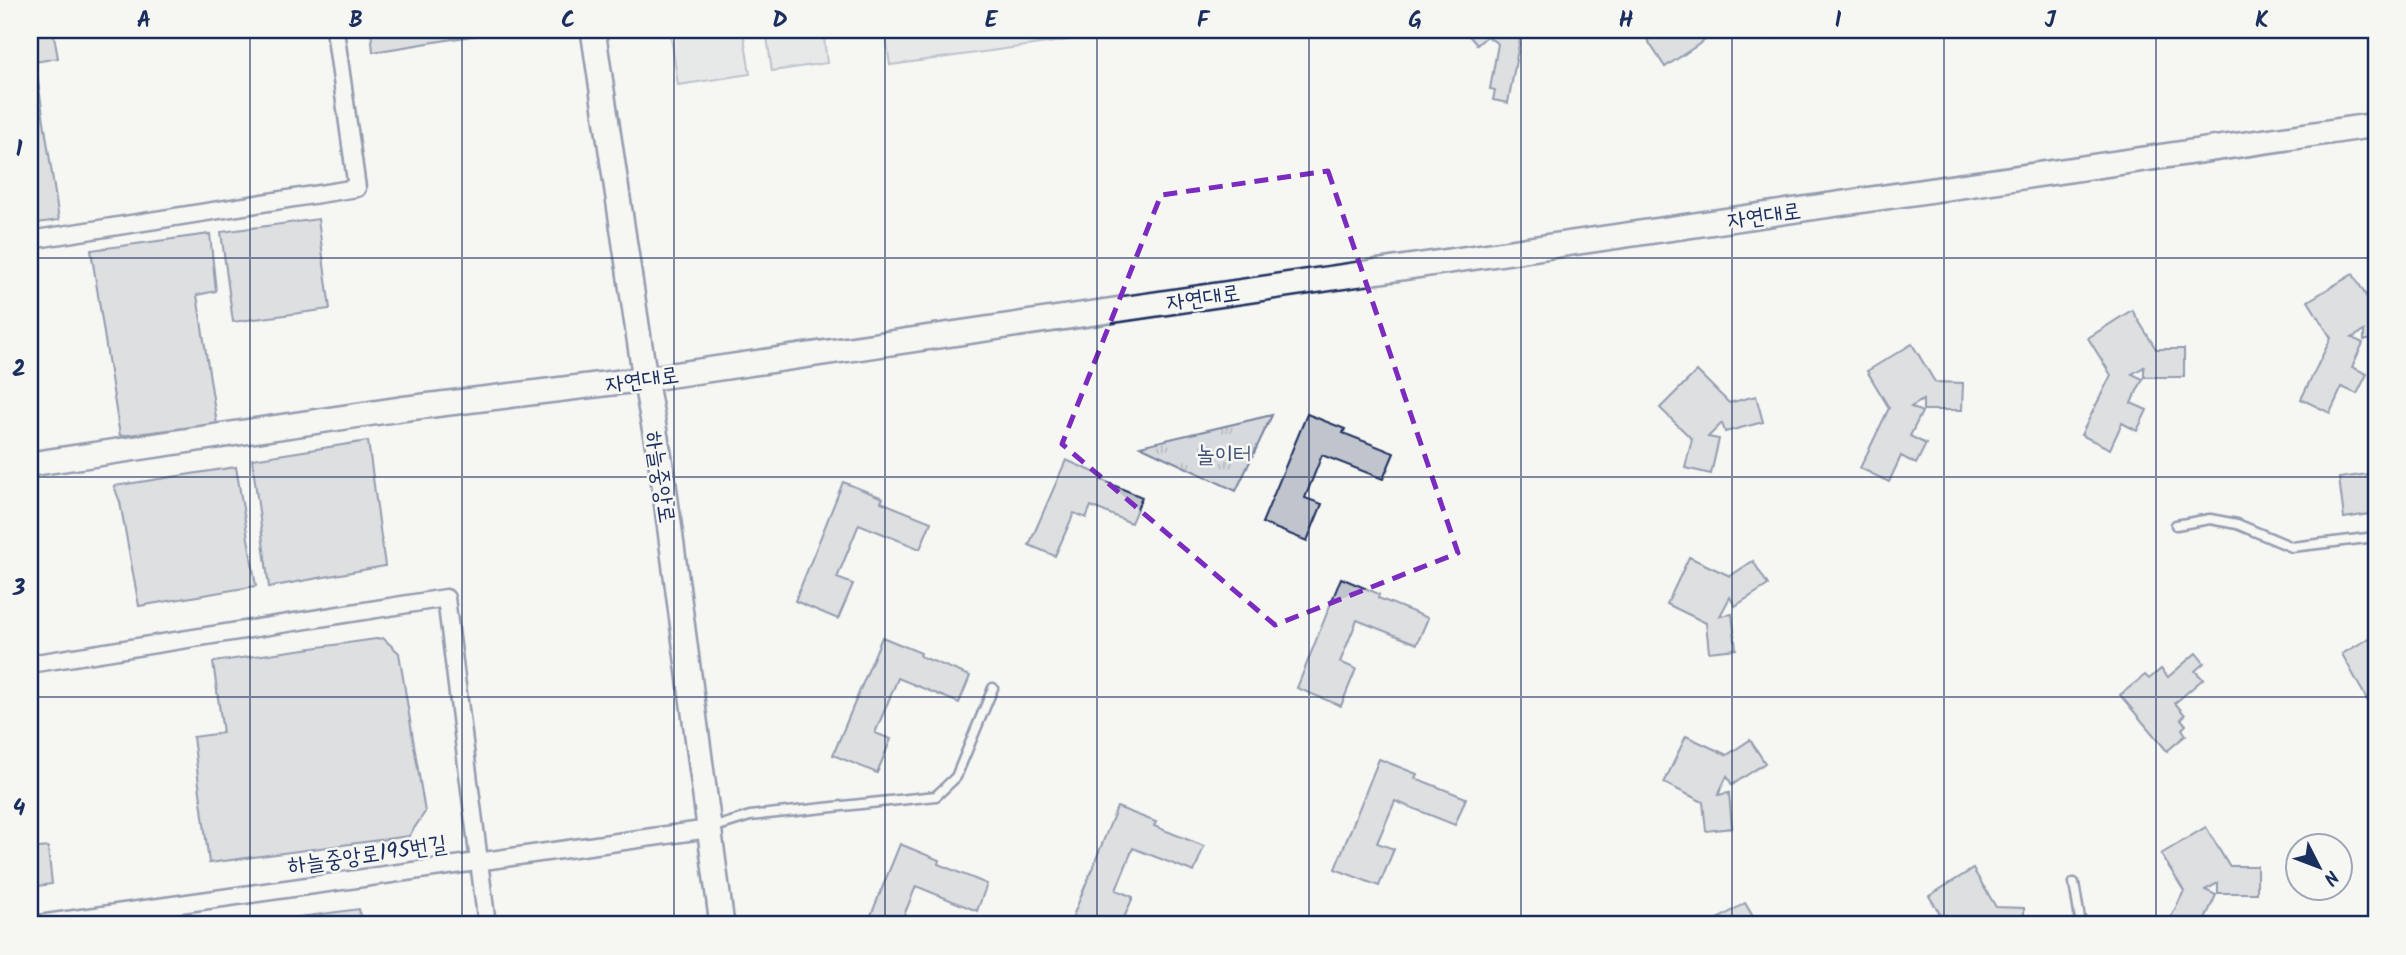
<svg xmlns="http://www.w3.org/2000/svg" width="2406" height="955" font-family="Kalam,'Poor Story',sans-serif">
<style>
.park{fill:url(#park-tufts);stroke:#78849e;stroke-width:2}
.garden{fill:#d6d9dd;stroke:#78849e;stroke-width:2}
.building{fill:#c0c4cd;stroke:#1b2f5e;stroke-width:2}
.lines{fill:none;stroke-linecap:round;stroke-linejoin:round}
.lane-casing{stroke:#1b2f5e;stroke-width:13}
.street-casing{stroke:#1b2f5e;stroke-width:21}
.secondary-casing{stroke:#1b2f5e;stroke-width:28}
.lane{stroke:#f6f6f2;stroke-width:8}
.street{stroke:#f6f6f2;stroke-width:16}
.secondary{stroke:#f6f6f2;stroke-width:23}
.marked{fill:none;stroke:#7b2cbf;stroke-width:5;stroke-dasharray:14 9;stroke-linejoin:round}
.grid{fill:none;stroke:#1b2f5e;stroke-width:2;stroke-opacity:0.55}
.labels{text-anchor:middle;stroke-width:5;stroke-linejoin:round;paint-order:stroke}
.street-label{font-size:23px;fill:#1b2f5e;stroke:#f6f6f2}
.park-label{font-size:23px;fill:#405177;stroke:#f6f6f2}
.neatline{fill:none;stroke:#1b2f5e;stroke-width:2.5}
.grid-label{font-size:23px;text-anchor:middle;font-weight:bold;fill:#1b2f5e}
</style>
<defs>
<pattern id="park-tufts" width="24" height="20" patternUnits="userSpaceOnUse" patternTransform="scale(1.75)"><rect width="24" height="20" fill="#d6d9dd"/><path d="M3 7l-1-3M5 7V3M7 7l1-3M15 17l-1-3M17 17v-4M19 17l1-3" fill="none" stroke="#b7bbc0"/></pattern>
</defs>
<rect width="100%" height="100%" fill="#f6f6f2"/>
<filter id="ink" filterUnits="userSpaceOnUse"><feTurbulence type="fractalNoise" baseFrequency=".0143" numOctaves="2"/><feDisplacementMap in="SourceGraphic" scale="14" xChannelSelector="R" yChannelSelector="G"/><feConvolveMatrix kernelMatrix="1 2 1 2 8 2 1 2 1" color-interpolation-filters="sRGB"/></filter>
<g filter="url(#ink)">
<!-- park -->
<path class="park" d="M 1272,415 L 1236,491 L 1140,446 Z"/>
<!-- garden -->
<g class="garden">
<path d="M 670,30 L 743,30 L 750,74 L 678,85 Z"/>
<path d="M 766,30 L 823,30 L 827,63 L 772,71 Z"/>
<path d="M 885,30 L 1103,30 L 1104,35 L 890,65 Z"/>
</g>
<!-- building -->
<g class="building">
<path d="M 30,30 L 53,30 L 58,58 L 35,62 L 59,220 L 30,224 Z"/>
<path d="M 371,30 L 508,30 L 373,52 Z"/>
<path d="M 1468,30 L 1533,30 L 1520,39 L 1508,103 L 1493,100 L 1495,90 L 1490,89 L 1498,44 L 1487,36 L 1477,45 L 1466,32 Z"/>
<path d="M 1648,30 L 1720,30 L 1665,67 L 1643,33 Z"/>
<path d="M 1743,30 L 1774,30 L 1773,39 L 1742,37 Z"/>
<path d="M 318,219 L 330,309 L 233,322 L 221,232 Z"/>
<path d="M 210,234 L 216,291 L 197,295 L 217,424 L 120,436 L 91,250 Z"/>
<path d="M 2353,274 L 2376,313 L 2376,340 L 2364,340 L 2364,331 L 2352,338 L 2363,343 L 2352,367 L 2367,374 L 2357,394 L 2342,387 L 2330,413 L 2301,399 L 2331,338 L 2308,301 Z"/>
<path d="M 2132,310 L 2156,349 L 2184,349 L 2184,377 L 2144,377 L 2144,367 L 2132,374 L 2143,379 L 2131,403 L 2147,410 L 2137,431 L 2122,423 L 2110,449 L 2081,435 L 2111,375 L 2088,338 Z"/>
<path d="M 1912,344 L 1935,382 L 1963,383 L 1962,410 L 1923,410 L 1923,400 L 1911,407 L 1922,412 L 1910,436 L 1926,444 L 1916,464 L 1901,456 L 1889,482 L 1860,468 L 1889,408 L 1867,371 Z"/>
<path d="M 1697,371 L 1729,403 L 1756,396 L 1763,422 L 1725,432 L 1722,423 L 1708,437 L 1719,439 L 1711,474 L 1685,468 L 1692,439 L 1660,408 Z"/>
<path d="M 1307,414 L 1345,429 L 1343,433 L 1394,453 L 1383,479 L 1322,455 L 1305,498 L 1322,504 L 1307,541 L 1262,523 Z"/>
<path d="M 368,441 L 385,566 L 269,587 L 252,459 Z"/>
<path d="M 1066,460 L 1103,476 L 1101,480 L 1142,497 L 1131,523 L 1091,506 L 1086,518 L 1074,513 L 1055,556 L 1029,545 Z"/>
<path d="M 236,467 L 256,586 L 139,606 L 120,502 L 114,486 Z"/>
<path d="M 2376,473 L 2376,513 L 2344,518 L 2339,478 Z"/>
<path d="M 843,482 L 883,498 L 881,502 L 931,522 L 920,549 L 859,524 L 837,578 L 853,584 L 838,619 L 795,601 Z"/>
<path d="M 1689,557 L 1730,576 L 1753,561 L 1768,585 L 1735,606 L 1730,597 L 1720,616 L 1732,614 L 1736,649 L 1709,652 L 1706,623 L 1667,604 Z"/>
<path d="M 1341,578 L 1379,594 L 1378,598 L 1428,618 L 1417,644 L 1357,620 L 1340,662 L 1356,669 L 1341,706 L 1297,688 Z"/>
<path d="M 882,637 L 921,653 L 920,656 L 970,676 L 959,703 L 898,678 L 875,733 L 891,739 L 877,773 L 833,755 Z"/>
<path d="M 383,638 L 399,653 L 425,812 L 409,836 L 209,863 L 193,737 L 223,733 L 213,662 Z"/>
<path d="M 2370,638 L 2373,644 L 2376,642 L 2376,716 L 2342,654 Z"/>
<path d="M 2196,653 L 2204,663 L 2195,671 L 2203,679 L 2175,703 L 2185,715 L 2181,719 L 2186,725 L 2182,729 L 2186,735 L 2167,751 L 2120,695 L 2145,675 L 2149,679 L 2161,669 L 2168,677 Z"/>
<path d="M 1686,736 L 1727,755 L 1750,740 L 1765,763 L 1732,785 L 1727,776 L 1718,795 L 1729,793 L 1732,828 L 1706,831 L 1703,802 L 1664,783 Z"/>
<path d="M 1379,759 L 1417,774 L 1415,778 L 1466,798 L 1455,825 L 1395,801 L 1377,843 L 1394,849 L 1379,886 L 1335,869 Z"/>
<path d="M 1117,807 L 1156,822 L 1154,826 L 1204,846 L 1194,872 L 1133,848 L 1116,890 L 1133,897 L 1121,925 L 1096,925 L 1073,916 Z"/>
<path d="M 2206,827 L 2229,866 L 2257,866 L 2257,893 L 2218,893 L 2218,883 L 2205,890 L 2216,895 L 2205,919 L 2217,925 L 2167,925 L 2184,891 L 2161,854 Z"/>
<path d="M 900,844 L 939,860 L 938,864 L 987,884 L 977,911 L 916,886 L 900,925 L 867,925 Z"/>
<path d="M 48,847 L 52,884 L 30,887 L 30,849 Z"/>
<path d="M 1973,869 L 1996,907 L 2024,908 L 2024,925 L 1947,925 L 1929,896 Z"/>
<path d="M 1745,903 L 1758,925 L 1708,925 Z"/>
<path d="M 359,909 L 362,925 L 241,925 Z"/>
</g>
<g class="lines">
<defs>
<g id="lane">
<path d="M 2176,525 L 2210,519 L 2237,524 L 2292,547 L 2376,537"/>
<path d="M 712,828 L 750,816 L 936,796 L 956,777 L 993,688"/>
<path d="M 2074,883 L 2081,925"/>
</g>
<g id="street">
<path d="M 30,240 L 357,188 L 335,30"/>
<path d="M 30,664 L 446,598 L 487,925"/>
<path d="M 32,925 L 709,829"/>
</g>
<g id="secondary">
<path d="M 593,30 L 645,379 L 662,470 L 722,925"/>
<path d="M 30,464 L 400,409 L 645,379 L 2376,125"/>
</g>
</defs>
<!-- lane casing -->
<use href="#lane" class="lane-casing"/>
<!-- street casing -->
<use href="#street" class="street-casing"/>
<!-- secondary casing -->
<use href="#secondary" class="secondary-casing"/>
<!-- lane -->
<use href="#lane" class="lane"/>
<!-- street -->
<use href="#street" class="street"/>
<!-- secondary -->
<use href="#secondary" class="secondary"/>
</g>
</g>
<!-- marked area -->
<path d="M0 0H2406V955H0ZM 1328,171 L 1458,553 L 1275,625 L 1062,444 L 1161,195 Z" fill="#f6f6f2" fill-opacity=".55" fill-rule="evenodd"/>
<path class="marked" d="M 1328,171 L 1458,553 L 1275,625 L 1062,444 L 1161,195 Z"/>
<!-- grid -->
<path class="grid" d="M 250,30 L 250,925M 462,30 L 462,925M 674,30 L 674,925M 885,30 L 885,925M 1097,30 L 1097,925M 1309,30 L 1309,925M 1521,30 L 1521,925M 1732,30 L 1732,925M 1944,30 L 1944,925M 2156,30 L 2156,925M 30,258 L 2376,258M 30,477 L 2376,477M 30,697 L 2376,697"/>
<g class="labels">
<!-- street labels -->
<g class="street-label">
<text transform="translate(1764 215) rotate(-8)" y="8">자연대로</text>
<text transform="translate(1203 297) rotate(-8)" y="8">자연대로</text>
<text transform="translate(642 379) rotate(-8)" y="8">자연대로</text>
<text transform="translate(661 477) rotate(81)" y="8">하늘중앙로</text>
<text transform="translate(367 854) rotate(-8)" y="8">하늘중앙로195번길</text>
</g>
<!-- park labels -->
<g class="park-label">
<text x="1224" y="462">놀이터</text>
</g>
</g>
<!-- margin -->
<rect width="2406" height="955" fill="none" stroke="#f6f6f2" stroke-width="77"/>
<!-- north arrow -->
<g transform="translate(2319 867) rotate(132)"><circle r="33" fill="#f6f6f2" stroke="#9ea6b7" stroke-width="2"/>
<path d="M0-5L12 26L0 18L-12 26Z" fill="#1b2f5e"/>
<text y="-10" font-size="19" font-weight="bold" text-anchor="middle" fill="#1b2f5e">N</text>
</g>
<rect x="38" y="38" width="2330" height="878" class="neatline"/>
<g class="grid-label">
<text x="144" y="27">A</text>
<text x="356" y="27">B</text>
<text x="568" y="27">C</text>
<text x="780" y="27">D</text>
<text x="991" y="27">E</text>
<text x="1203" y="27">F</text>
<text x="1415" y="27">G</text>
<text x="1626" y="27">H</text>
<text x="1838" y="27">I</text>
<text x="2050" y="27">J</text>
<text x="2262" y="27">K</text>
<text x="19" y="156">1</text>
<text x="19" y="376">2</text>
<text x="19" y="595">3</text>
<text x="19" y="815">4</text>
</g>
</svg>
